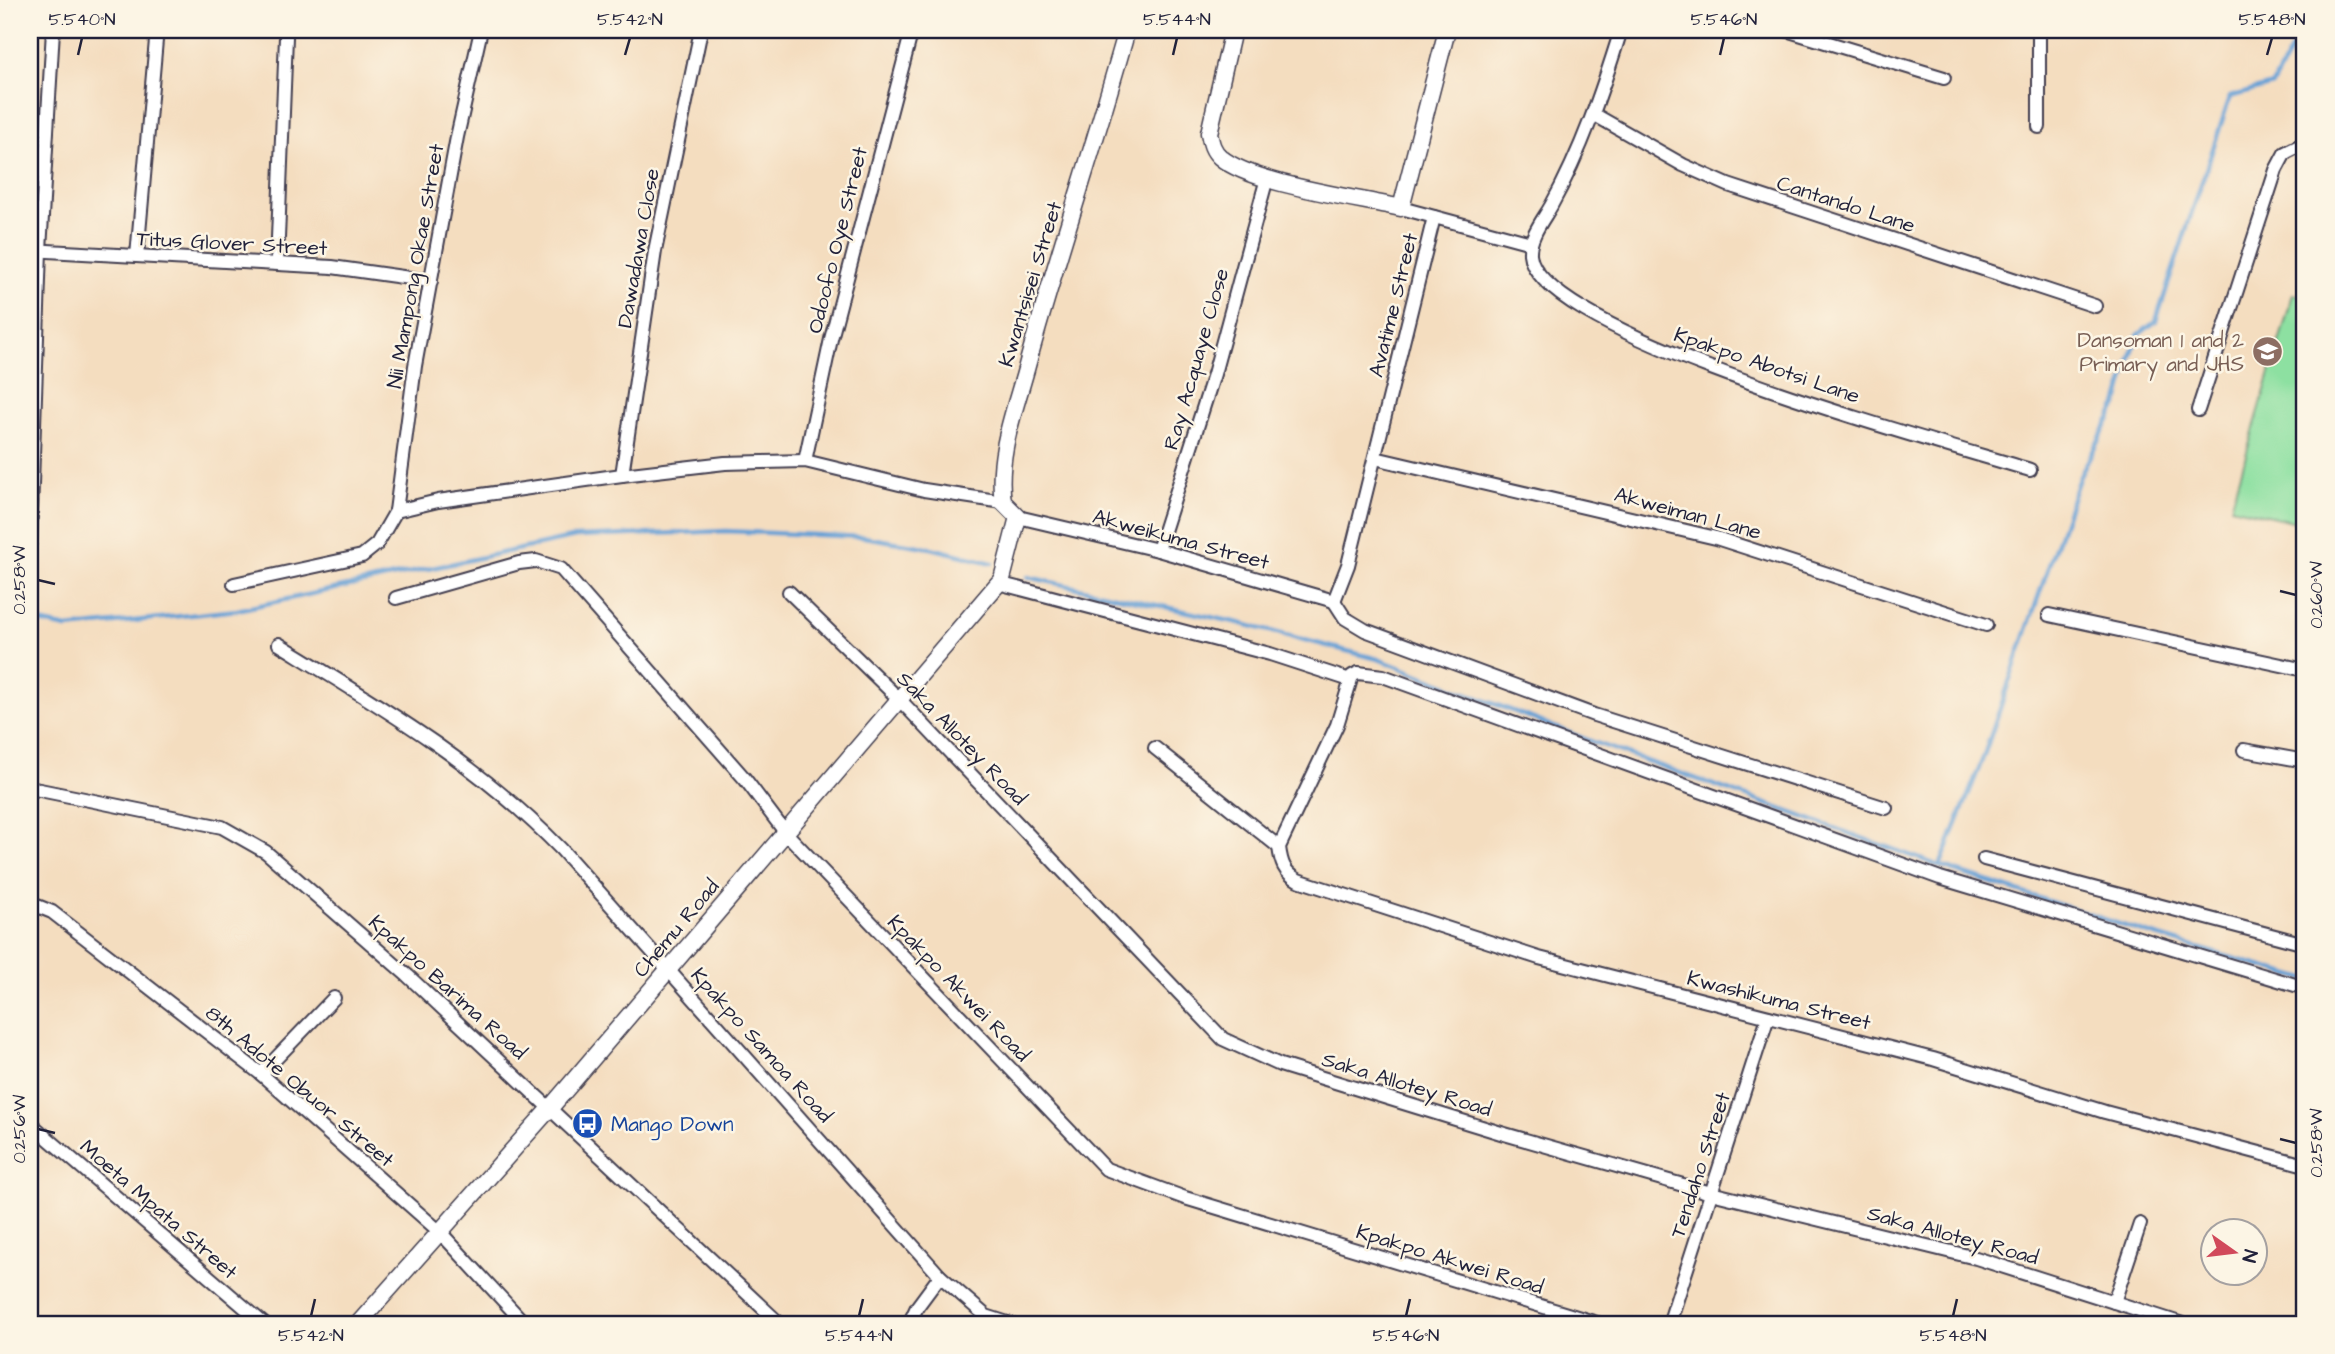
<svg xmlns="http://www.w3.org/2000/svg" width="2335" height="1354" font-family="'Architects Daughter',sans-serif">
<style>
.garden{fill:#8de0a1;stroke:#58816e;stroke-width:2}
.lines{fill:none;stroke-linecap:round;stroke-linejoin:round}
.stream{stroke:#66a0d5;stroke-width:4.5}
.minor-casing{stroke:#423e4f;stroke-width:16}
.tertiary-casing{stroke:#423e4f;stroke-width:19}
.minor{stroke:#fff;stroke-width:12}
.tertiary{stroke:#fff;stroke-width:16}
.ticks{fill:none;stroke:#22223b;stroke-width:2.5}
.labels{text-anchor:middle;stroke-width:5;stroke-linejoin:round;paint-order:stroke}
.street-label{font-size:21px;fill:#22223b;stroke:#fcf5e5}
.education-label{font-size:21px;fill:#785e54;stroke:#fcf5e5;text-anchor:end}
.transit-label{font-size:21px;fill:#164399;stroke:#fcf5e5;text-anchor:start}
.neatline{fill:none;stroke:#22223b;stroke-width:2.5}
.ticks-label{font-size:18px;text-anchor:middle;fill:#22223b}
</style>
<rect width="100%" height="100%" fill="#fcf5e5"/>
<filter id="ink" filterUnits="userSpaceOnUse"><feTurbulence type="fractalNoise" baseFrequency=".0143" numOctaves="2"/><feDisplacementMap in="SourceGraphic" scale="14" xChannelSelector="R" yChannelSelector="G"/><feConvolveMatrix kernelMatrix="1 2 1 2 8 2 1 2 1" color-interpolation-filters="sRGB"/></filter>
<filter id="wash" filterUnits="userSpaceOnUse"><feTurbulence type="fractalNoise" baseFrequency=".00686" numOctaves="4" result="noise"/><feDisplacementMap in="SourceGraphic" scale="28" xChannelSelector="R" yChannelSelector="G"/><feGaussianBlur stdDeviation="1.57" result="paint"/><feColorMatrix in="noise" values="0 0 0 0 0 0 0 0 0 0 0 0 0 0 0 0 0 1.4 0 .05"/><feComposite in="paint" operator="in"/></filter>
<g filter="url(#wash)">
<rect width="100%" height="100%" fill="#f4ddbf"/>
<!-- garden -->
<path class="garden" d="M 2293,294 L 2305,297 L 2305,524 L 2231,507 Z"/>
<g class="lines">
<!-- stream -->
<g class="stream">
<path d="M 1028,577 L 1239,623 L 1378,659 L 1588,740 L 1940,866 L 2156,936 L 2305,979"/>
<path d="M 30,620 L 67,628 L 237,610 L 576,537 L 726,531 L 864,537 L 931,548 L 992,563"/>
<path d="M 1940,866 L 1983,758 L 2079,478 L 2117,405 L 2137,336 L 2156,321 L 2230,97 L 2272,85 L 2302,30"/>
</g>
</g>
</g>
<g filter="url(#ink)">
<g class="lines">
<defs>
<g id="minor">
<path d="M 1621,30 C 1602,91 1582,150 1551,206 C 1543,220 1529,237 1530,254 C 1537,336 1950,445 2030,470"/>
<path d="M 1786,30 L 1944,78"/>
<path d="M 2039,30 L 2039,127"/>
<path d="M 1595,115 L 1683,165 L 1728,185 L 2095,306"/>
<path d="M 1401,208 L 1531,243"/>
<path d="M 30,250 L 332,267 L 431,281"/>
<path d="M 137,256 L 156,40"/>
<path d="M 277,263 L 286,37"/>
<path d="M 2198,410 L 2276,170 L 2285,153 L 2305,143"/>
<path d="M 1375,458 L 1716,538 L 1986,625"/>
<path d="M 805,461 L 831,339 L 912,30"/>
<path d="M 622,475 L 655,251 L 701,30"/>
<path d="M 396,511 L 438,501 L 622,475 L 725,463 L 805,461 L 924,490 L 1003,502"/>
<path d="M 1018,517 L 1158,550 L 1334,601"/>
<path d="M 30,542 L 40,250 L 53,30"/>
<path d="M 1158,550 L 1214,374 L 1267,178"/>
<path d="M 998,583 L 1270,654 L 1350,680"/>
<path d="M 234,584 L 362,556 L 377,544 L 396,511 L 415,366 L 457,137 L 481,30"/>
<path d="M 789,592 L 899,699 L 1223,1039 L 1280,1065 L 1501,1133 L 1711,1193 L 1976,1258 L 2183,1324"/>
<path d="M 396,598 L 519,563 L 536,561 L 561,569 L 745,779 L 785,832 L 1106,1169 L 1185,1198 L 1600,1324"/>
<path d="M 1334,601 L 1345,618 L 1365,630 L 1594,715 L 1886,808"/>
<path d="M 1334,601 L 1348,565 L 1434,217"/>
<path d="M 2049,615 L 2305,670"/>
<path d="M 279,644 C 382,707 476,762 561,849 L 940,1276 L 986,1316 L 1011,1324"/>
<path d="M 1155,748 L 1279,847"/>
<path d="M 2244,750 L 2305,761"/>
<path d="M 30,788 L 222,827 L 266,852 L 408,976 L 780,1324"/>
<path d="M 1984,859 L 2305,944"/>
<path d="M 30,903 L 52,912 L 261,1074 L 440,1232 L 525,1324"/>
<path d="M 2305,988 L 1940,878 L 1383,676 L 1358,673 L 1352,676 L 1337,725 L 1279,847 C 1281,863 1284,872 1298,880 L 1539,958 L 1933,1059 L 2105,1112 L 2305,1165"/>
<path d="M 261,1074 L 334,998"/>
<path d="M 30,1123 L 264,1324"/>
<path d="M 2114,1302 L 2140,1224"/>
<path d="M 909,1324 L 917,1307 L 940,1276"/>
<path d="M 1669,1324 L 1768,1017"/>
</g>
<g id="tertiary">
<path d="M 1233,30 L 1209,133 C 1211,142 1212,150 1220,157 C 1251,184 1357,198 1401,208 L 1447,30"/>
<path d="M 358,1324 L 551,1107 L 1002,579 L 1018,517 L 1003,502 C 996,454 1016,408 1028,362 C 1059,250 1096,141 1127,30"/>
</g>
</defs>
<!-- minor casing -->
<use href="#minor" class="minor-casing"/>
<!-- tertiary casing -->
<use href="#tertiary" class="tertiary-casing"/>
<!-- minor -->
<use href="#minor" class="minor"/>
<!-- tertiary -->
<use href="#tertiary" class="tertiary"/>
</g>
</g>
<!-- ticks -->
<path class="ticks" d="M 78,55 L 82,38M 625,55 L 630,38M 1173,55 L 1177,38M 1720,55 L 1724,38M 2267,55 L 2272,38M 38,580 L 55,584M 2280,591 L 2296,595M 38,1129 L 55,1133M 2280,1139 L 2296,1143M 311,1316 L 315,1299M 859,1316 L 863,1299M 1406,1316 L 1410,1299M 1953,1316 L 1957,1299"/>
<!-- icons -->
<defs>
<symbol id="school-disc" viewBox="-11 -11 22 22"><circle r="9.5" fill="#8d6e63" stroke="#fcf5e5"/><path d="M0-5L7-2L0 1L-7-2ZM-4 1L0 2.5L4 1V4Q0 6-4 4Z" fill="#fff"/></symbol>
<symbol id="bus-disc" viewBox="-11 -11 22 22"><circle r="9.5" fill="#1a4fb4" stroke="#fcf5e5"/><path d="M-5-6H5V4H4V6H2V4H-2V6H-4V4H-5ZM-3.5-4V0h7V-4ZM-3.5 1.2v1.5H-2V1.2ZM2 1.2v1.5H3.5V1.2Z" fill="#fff"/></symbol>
</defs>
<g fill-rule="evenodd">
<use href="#school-disc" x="2250" y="334" width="35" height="35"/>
<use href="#bus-disc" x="570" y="1106" width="35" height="35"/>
</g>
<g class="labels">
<!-- street labels -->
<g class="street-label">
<text transform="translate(1846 204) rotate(18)" y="7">Cantando Lane</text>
<text transform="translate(837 240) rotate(-76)" y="7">Odoofo Oye Street</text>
<text transform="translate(232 243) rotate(3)" y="7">Titus Glover Street</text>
<text transform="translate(638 248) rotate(-80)" y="7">Dawadawa Close</text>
<text transform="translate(415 266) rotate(-80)" y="7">Nii Mampong Okae Street</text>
<text transform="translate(1030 284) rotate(-73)" y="7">Kwantsisei Street</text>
<text transform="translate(1393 305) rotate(-76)" y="7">Avatime Street</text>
<text transform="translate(1196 359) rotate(-74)" y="7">Ray Acquaye Close</text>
<text transform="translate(1767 365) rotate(19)" y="7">Kpakpo Abotsi Lane</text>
<text transform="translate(1688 513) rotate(15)" y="7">Akweiman Lane</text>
<text transform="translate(1181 539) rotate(15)" y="7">Akweikuma Street</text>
<text transform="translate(962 738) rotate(46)" y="7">Saka Allotey Road</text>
<text transform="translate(676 928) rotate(-50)" y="7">Chemu Road</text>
<text transform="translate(448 987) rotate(42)" y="7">Kpakpo Barima Road</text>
<text transform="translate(959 988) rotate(46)" y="7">Kpakpo Akwei Road</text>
<text transform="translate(1779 1000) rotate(14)" y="7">Kwashikuma Street</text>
<text transform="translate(762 1045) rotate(48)" y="7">Kpakpo Samoa Road</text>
<text transform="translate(1407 1084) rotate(17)" y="7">Saka Allotey Road</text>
<text transform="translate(300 1086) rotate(40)" y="7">8th Adote Obuor Street</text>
<text transform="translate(1700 1165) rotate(-72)" y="7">Tendaho Street</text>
<text transform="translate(159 1209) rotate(41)" y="7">Moeta Mpata Street</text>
<text transform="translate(1953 1235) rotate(15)" y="7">Saka Allotey Road</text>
<text transform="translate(1450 1259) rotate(17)" y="7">Kpakpo Akwei Road</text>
</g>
<!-- education labels -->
<g class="education-label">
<text x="2244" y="347">Dansoman 1 and 2<tspan x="2244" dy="24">Primary and JHS</tspan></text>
</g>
<!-- transit labels -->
<g class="transit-label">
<text x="611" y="1131">Mango Down</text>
</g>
</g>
<!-- margin -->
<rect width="2335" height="1354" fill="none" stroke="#fcf5e5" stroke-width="77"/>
<!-- north arrow -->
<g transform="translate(2234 1252) rotate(104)"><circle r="33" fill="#fcf5e5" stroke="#a5a1a1" stroke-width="2"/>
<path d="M0-5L12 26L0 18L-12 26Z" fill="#d1495b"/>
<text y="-10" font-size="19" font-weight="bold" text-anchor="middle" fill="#22223b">N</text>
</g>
<rect x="38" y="38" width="2258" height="1278" class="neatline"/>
<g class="ticks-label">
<text x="82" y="25">5.540°N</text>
<text x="630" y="25">5.542°N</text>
<text x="1177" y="25">5.544°N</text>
<text x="1724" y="25">5.546°N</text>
<text x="2272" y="25">5.548°N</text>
<text transform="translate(19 580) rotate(-90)" y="6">0.258°W</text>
<text transform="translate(2316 595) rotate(-90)" y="6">0.260°W</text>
<text transform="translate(19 1129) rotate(-90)" y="6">0.256°W</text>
<text transform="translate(2316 1143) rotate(-90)" y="6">0.258°W</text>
<text x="311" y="1341">5.542°N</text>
<text x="859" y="1341">5.544°N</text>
<text x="1406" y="1341">5.546°N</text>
<text x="1953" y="1341">5.548°N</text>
</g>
</svg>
